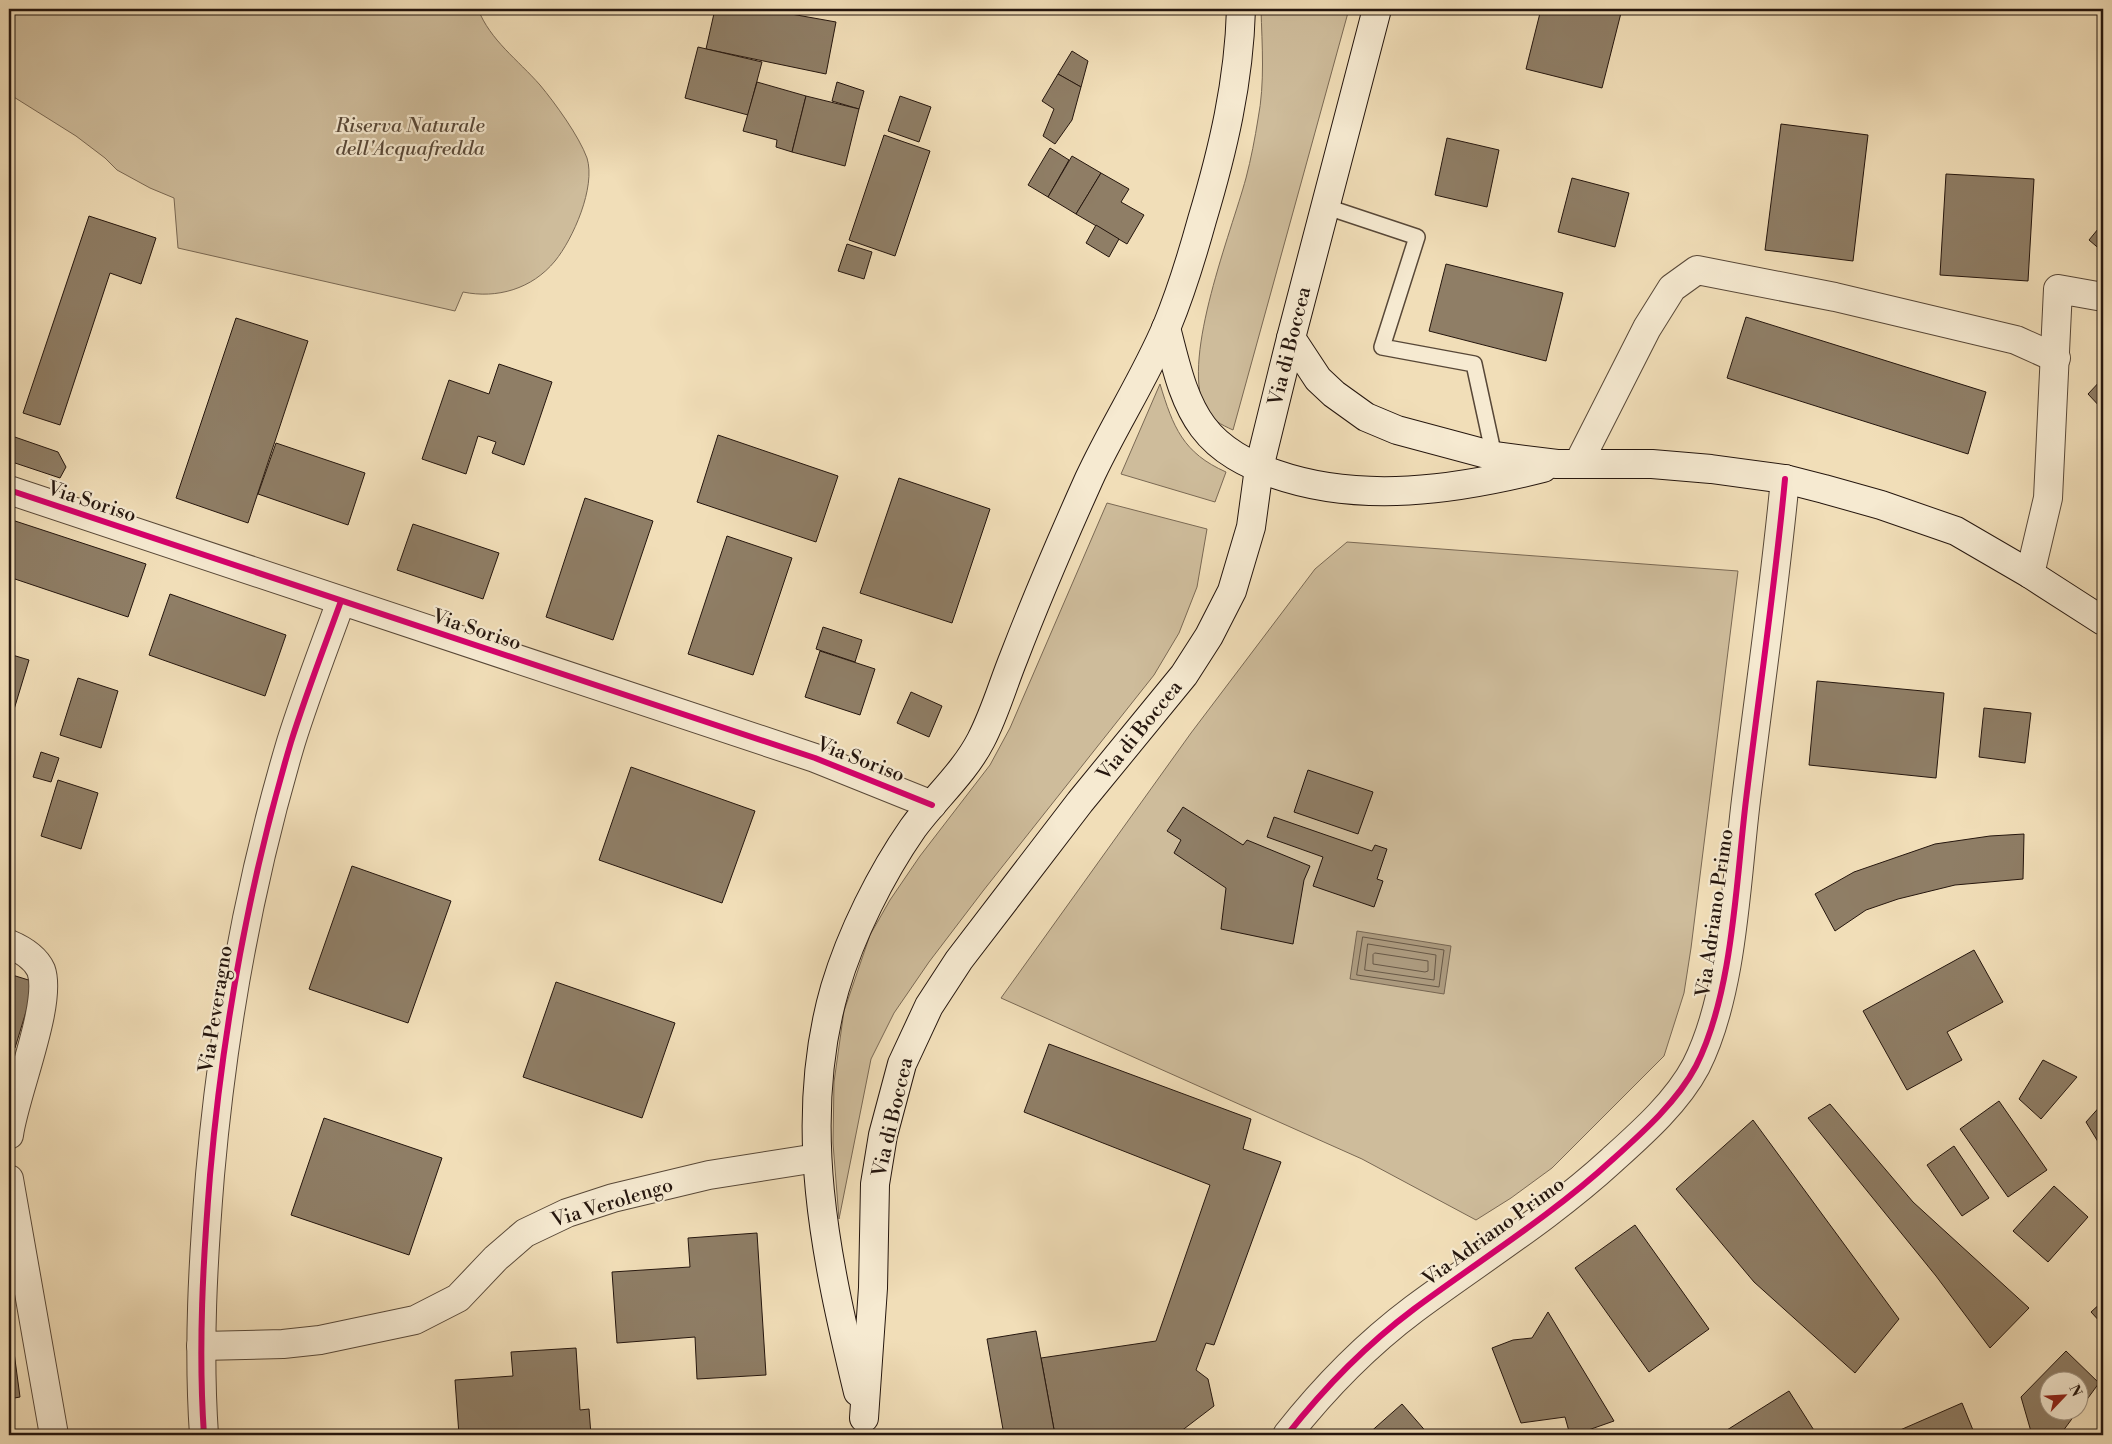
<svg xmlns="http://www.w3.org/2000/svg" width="2112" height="1444" font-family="'Libre Bodoni',serif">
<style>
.green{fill:#cebc9b;stroke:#7a6954}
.water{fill:#ac9a7e;stroke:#766551}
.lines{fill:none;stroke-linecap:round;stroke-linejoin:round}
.shore{stroke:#685846;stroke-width:1}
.building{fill:#8f7e66;stroke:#25160e}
.service-casing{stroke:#584838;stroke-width:18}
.minor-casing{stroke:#584838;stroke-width:30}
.secondary-casing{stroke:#25160e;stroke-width:30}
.service{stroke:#f6ead1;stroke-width:15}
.minor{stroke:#f6ead1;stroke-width:28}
.secondary{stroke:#f6ead1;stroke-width:28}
.cycleway-casing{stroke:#f6ead1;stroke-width:9}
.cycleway{stroke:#d6006c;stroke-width:6}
.labels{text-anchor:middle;stroke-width:4.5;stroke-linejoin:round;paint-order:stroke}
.park-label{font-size:20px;font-style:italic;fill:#584838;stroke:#f6ead1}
.street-label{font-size:20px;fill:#25160e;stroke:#f6ead1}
</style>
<rect width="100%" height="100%" fill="#f1deb8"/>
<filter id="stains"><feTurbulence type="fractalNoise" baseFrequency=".004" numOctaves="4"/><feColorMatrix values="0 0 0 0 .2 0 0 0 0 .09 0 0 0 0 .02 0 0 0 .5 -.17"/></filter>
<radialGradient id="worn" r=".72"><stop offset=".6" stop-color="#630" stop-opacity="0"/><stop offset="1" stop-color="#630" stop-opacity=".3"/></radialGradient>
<!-- green -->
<g class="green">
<path d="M 9,9 L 478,9 C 490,40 518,60 540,85 C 555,103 579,136 587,158 C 596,187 573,239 555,261 C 532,289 497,299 463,292 L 455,311 L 178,248 L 174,198 L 150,188 L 117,170 L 105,158 L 76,136 L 9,94 Z"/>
<path d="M 1103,9 L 1144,9 L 1134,13 Z"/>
<path d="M 1261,9 L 1349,9 L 1233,430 C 1222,425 1209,419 1204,407 C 1182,355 1231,233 1246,178 C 1251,159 1255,138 1258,119 C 1265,83 1262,45 1261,9 Z"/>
<path d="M 1160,384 C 1173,427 1183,453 1226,472 L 1215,502 L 1121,474 Z"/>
<path d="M 1107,503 L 1207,529 L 1197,587 L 1179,633 L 1154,675 L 983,891 L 929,962 L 894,1013 L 871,1059 L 839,1219 L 833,1143 L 834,1082 L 844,1011 L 870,935 L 890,900 L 920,856 L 990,765 L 1010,728 Z"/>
<path d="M 1347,542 L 1738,571 L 1691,948 L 1684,993 L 1664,1056 L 1552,1168 L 1511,1198 L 1476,1220 L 1362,1159 L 1001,998 L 1191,733 L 1315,569 Z"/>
</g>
<!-- water -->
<path class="water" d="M 1357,931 L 1451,946 L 1444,994 L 1350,979 Z"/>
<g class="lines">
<!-- shore -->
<g class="shore">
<path d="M 1363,937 L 1444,950 L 1439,987 L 1357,975 Z"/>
<path d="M 1368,944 L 1436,955 L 1434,980 L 1365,970 Z"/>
<path d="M 1375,953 L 1428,961 L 1428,971 L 1425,972 L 1373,964 L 1373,955 Z"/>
</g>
</g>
<!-- building -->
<g class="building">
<path d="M 715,9 L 763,9 L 836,22 L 826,74 L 706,49 Z"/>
<path d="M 1541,9 L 1622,9 L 1602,88 L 1526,69 Z"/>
<path d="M 698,47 L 762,62 L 748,115 L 685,98 Z"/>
<path d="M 1072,51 L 1088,61 L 1081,87 L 1058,74 Z"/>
<path d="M 1058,74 L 1081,87 L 1072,120 L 1055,144 L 1043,136 L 1054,109 L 1042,101 Z"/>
<path d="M 757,82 L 806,96 L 792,152 L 776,147 L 777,140 L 743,131 Z"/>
<path d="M 837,82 L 864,91 L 859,109 L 832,101 Z"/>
<path d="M 806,96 L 859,109 L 845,166 L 792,152 Z"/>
<path d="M 900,96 L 931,107 L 919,142 L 888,131 Z"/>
<path d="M 1781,124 L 1868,135 L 1853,261 L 1765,250 Z"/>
<path d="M 884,135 L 930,151 L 895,256 L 849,240 Z"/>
<path d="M 1447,138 L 1499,150 L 1487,207 L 1435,195 Z"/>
<path d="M 1050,148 L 1069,160 L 1048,197 L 1028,185 Z"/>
<path d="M 1072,156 L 1101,173 L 1076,214 L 1048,197 Z"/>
<path d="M 1101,173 L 1129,189 L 1121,202 L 1144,215 L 1127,244 L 1076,214 Z"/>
<path d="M 1946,174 L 2034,179 L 2028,281 L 1940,275 Z"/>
<path d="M 1572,178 L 1629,193 L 1615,247 L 1558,232 Z"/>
<path d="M 89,216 L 156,238 L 141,284 L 110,273 L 60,425 L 23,413 Z"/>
<path d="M 2103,223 L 2103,252 L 2089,240 Z"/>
<path d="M 1096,225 L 1119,239 L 1109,257 L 1086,243 Z"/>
<path d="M 847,244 L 872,252 L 864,279 L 838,271 Z"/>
<path d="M 1446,264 L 1563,293 L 1546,361 L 1429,331 Z"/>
<path d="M 1746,317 L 1986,392 L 1968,454 L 1727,378 Z"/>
<path d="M 236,318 L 308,341 L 248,523 L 176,498 Z"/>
<path d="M 499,364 L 552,382 L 524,465 L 492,453 L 496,442 L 478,436 L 466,474 L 422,459 L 449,380 L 489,394 Z"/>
<path d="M 2103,378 L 2103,410 L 2088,394 Z"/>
<path d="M 9,435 L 58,452 L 66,467 L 60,478 L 9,461 Z"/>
<path d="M 718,435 L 838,476 L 816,542 L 697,502 Z"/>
<path d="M 276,443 L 365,473 L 348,525 L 258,494 Z"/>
<path d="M 899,478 L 990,509 L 952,623 L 860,593 Z"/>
<path d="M 585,498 L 653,521 L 613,640 L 546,617 Z"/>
<path d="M 9,519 L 146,564 L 128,617 L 9,577 Z"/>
<path d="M 413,524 L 499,553 L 483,599 L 397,570 Z"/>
<path d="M 727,536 L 792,558 L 753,675 L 688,654 Z"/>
<path d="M 170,594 L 286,635 L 265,696 L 149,655 Z"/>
<path d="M 823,627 L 862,640 L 855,662 L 816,649 Z"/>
<path d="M 820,651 L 875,669 L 860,715 L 805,697 Z"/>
<path d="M 9,654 L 29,660 L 9,726 Z"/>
<path d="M 78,678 L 118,691 L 101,748 L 60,735 Z"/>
<path d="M 1817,681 L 1944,693 L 1936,778 L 1809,765 Z"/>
<path d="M 911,692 L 942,706 L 929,737 L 897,723 Z"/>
<path d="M 1984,708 L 2031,713 L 2025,763 L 1979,757 Z"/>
<path d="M 41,752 L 59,758 L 51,782 L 33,777 Z"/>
<path d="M 631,767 L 755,811 L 722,903 L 599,860 Z"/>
<path d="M 1308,770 L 1373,792 L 1358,834 L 1294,812 Z"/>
<path d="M 58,780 L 98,793 L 81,849 L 41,836 Z"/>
<path d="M 1183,807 L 1243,845 L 1247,840 L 1310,866 L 1304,880 L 1293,944 L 1221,929 L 1226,888 L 1174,853 L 1181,840 L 1167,831 Z"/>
<path d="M 1274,817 L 1372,851 L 1375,845 L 1387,849 L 1377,879 L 1383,881 L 1374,907 L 1313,886 L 1323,857 L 1267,837 Z"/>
<path d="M 2024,834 L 2023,879 L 1955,885 L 1898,899 L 1866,910 L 1835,931 L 1815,894 L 1854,872 L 1935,844 L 1990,836 Z"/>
<path d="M 352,866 L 451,901 L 408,1023 L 309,989 Z"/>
<path d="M 1974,950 L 2003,1002 L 1947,1032 L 1962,1060 L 1907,1090 L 1863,1011 Z"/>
<path d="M 9,974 L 35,982 L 15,1048 L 9,1046 Z"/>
<path d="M 556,982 L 675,1023 L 642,1118 L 523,1077 Z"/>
<path d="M 1049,1044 L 1251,1119 L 1243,1149 L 1281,1162 L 1214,1345 L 1206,1343 L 1196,1370 L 1208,1379 L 1214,1406 L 1176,1435 L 1055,1435 L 1041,1358 L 1156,1341 L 1210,1185 L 1024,1112 Z"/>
<path d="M 2043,1060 L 2077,1077 L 2041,1119 L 2019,1099 Z"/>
<path d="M 1999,1101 L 2047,1170 L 2008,1197 L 1960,1129 Z"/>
<path d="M 2103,1103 L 2103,1150 L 2086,1122 Z"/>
<path d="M 1830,1104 L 1913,1202 L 2029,1308 L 1990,1348 L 1936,1276 L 1808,1118 Z"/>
<path d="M 324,1118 L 442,1158 L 409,1255 L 291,1215 Z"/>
<path d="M 1753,1120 L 1899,1319 L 1855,1373 L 1754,1282 L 1676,1189 Z"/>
<path d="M 1954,1146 L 1989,1198 L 1962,1216 L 1927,1165 Z"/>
<path d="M 2054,1186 L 2088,1217 L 2048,1262 L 2013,1231 Z"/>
<path d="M 1635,1225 L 1709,1329 L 1649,1372 L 1575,1268 Z"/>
<path d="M 757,1233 L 766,1375 L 697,1379 L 695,1337 L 617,1343 L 612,1272 L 690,1267 L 688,1238 Z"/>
<path d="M 2103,1301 L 2103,1325 L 2091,1312 Z"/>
<path d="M 1548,1312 L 1614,1421 L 1574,1435 L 1570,1435 L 1565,1417 L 1521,1423 L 1492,1348 L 1513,1340 L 1532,1338 Z"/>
<path d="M 9,1330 L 11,1330 L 20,1397 L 9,1399 Z"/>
<path d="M 1036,1331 L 1055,1435 L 1004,1435 L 987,1339 Z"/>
<path d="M 576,1348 L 580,1410 L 589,1409 L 591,1435 L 459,1435 L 455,1380 L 513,1376 L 511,1352 Z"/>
<path d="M 2066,1351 L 2099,1383 L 2080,1409 L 2080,1382 L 2050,1382 L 2050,1412 L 2077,1412 L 2060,1435 L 2032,1435 L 2021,1397 Z"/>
<path d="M 1789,1391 L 1817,1435 L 1719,1435 Z"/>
<path d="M 1962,1403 L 1975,1435 L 1891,1435 L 1891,1434 Z"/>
<path d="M 1402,1404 L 1429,1435 L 1367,1435 Z"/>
</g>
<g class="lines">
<defs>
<path id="service" d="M 1324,206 L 1417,237 L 1382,347 L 1474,364 L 1494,456"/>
<g id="minor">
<path d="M 1578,464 L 1647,328 L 1672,288 L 1697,270 L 1835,297 L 2016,340 L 2056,358"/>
<path d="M 9,490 L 815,758 L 932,805"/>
<path d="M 2030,574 L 2048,498 L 2058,289 L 2103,297"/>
<path d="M 9,944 C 21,949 35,957 41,970 C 53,1003 14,1096 9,1135"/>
<path d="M 9,1179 L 54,1435"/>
<path d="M 201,1346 L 283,1344 L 320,1340 L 415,1320 L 458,1298 L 496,1258 L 525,1233 L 567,1213 L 613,1198 L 709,1175 L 817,1158"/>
<path d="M 204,1435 C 198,1348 203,1261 210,1175 C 223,1028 249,883 291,742 C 306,694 324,648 341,601"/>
<path d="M 1287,1435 C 1324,1388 1366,1345 1414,1309 C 1480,1260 1551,1216 1612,1160 C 1642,1133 1677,1102 1696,1066 C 1733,993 1736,881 1746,800 C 1759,693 1775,586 1785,479"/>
</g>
<g id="secondary">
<path d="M 1166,328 C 1175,361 1182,399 1203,427 C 1221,451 1247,464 1275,474 C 1361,504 1456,490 1543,468"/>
<path d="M 1291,338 L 1318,379 L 1334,394 L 1366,417 L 1397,430 L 1494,456 L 1557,464 L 1652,464 L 1711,469 L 1785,479 L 1824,489 L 1881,505 L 1956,531 L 2030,574 L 2103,621"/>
<path d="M 858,1392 C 826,1259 796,1123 835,988 C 851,934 881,874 913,828 C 935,798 964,773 981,740 C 995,713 1003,684 1014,657 C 1037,597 1063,537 1089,479 C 1113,427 1145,378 1167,326 C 1181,292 1192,256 1202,220 C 1223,150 1239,82 1241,9"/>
<path d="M 864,1418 L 873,1288 L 875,1184 L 883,1135 L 902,1064 L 929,1006 L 959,960 L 1080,802 L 1184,675 L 1209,636 L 1232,591 L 1251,527 L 1259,468 L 1291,338 L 1377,9"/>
</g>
</defs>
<!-- service casing -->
<use href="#service" class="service-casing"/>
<!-- minor casing -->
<use href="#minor" class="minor-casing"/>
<!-- secondary casing -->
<use href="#secondary" class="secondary-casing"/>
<!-- service -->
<use href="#service" class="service"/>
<!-- minor -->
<use href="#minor" class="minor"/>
<!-- secondary -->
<use href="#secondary" class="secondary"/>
<defs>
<g id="cycleway">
<path d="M 9,490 L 815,758 L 932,805"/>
<path d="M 204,1435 C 198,1348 203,1261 210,1175 C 223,1028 249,883 291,742 C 306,694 324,648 341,601"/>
<path d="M 1287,1435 C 1324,1388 1366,1345 1414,1309 C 1480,1260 1551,1216 1612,1160 C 1642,1133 1677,1102 1696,1066 C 1733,993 1736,881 1746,800 C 1759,693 1775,586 1785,479"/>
</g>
</defs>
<!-- cycleway casing -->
<use href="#cycleway" class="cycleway-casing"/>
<!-- cycleway -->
<use href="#cycleway" class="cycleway"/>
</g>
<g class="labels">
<!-- park labels -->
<g class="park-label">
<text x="410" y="132">Riserva Naturale<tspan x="410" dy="23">dell'Acquafredda</tspan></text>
</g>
<!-- street labels -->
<g class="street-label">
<text transform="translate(1289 346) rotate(-76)" y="7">Via di Boccea</text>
<text transform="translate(92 501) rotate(18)" y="7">Via Soriso</text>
<text transform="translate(477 629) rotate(18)" y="7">Via Soriso</text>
<text transform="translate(1139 730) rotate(-51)" y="7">Via di Boccea</text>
<text transform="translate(861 759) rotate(21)" y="7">Via Soriso</text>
<text transform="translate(1714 913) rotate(-82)" y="7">Via Adriano Primo</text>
<text transform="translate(215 1009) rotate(-81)" y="7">Via Peveragno</text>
<text transform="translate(892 1117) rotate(-77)" y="7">Via di Boccea</text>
<text transform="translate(612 1202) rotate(-17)" y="7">Via Verolengo</text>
<text transform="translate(1493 1231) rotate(-36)" y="7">Via Adriano Primo</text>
</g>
</g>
<!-- margin -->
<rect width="2112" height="1444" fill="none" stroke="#f1deb8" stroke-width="30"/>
<rect x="10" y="10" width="2092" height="1424" fill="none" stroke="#25160e" stroke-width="2.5"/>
<rect x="15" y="15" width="2082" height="1414" fill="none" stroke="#25160e"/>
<!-- north arrow -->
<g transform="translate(2064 1396) rotate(65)"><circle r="24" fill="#f6ead1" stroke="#a29583"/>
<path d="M0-4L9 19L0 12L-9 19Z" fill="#8f2418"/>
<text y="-8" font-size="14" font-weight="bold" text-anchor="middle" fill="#25160e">N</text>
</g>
<rect width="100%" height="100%" filter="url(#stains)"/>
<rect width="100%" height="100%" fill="url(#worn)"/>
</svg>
